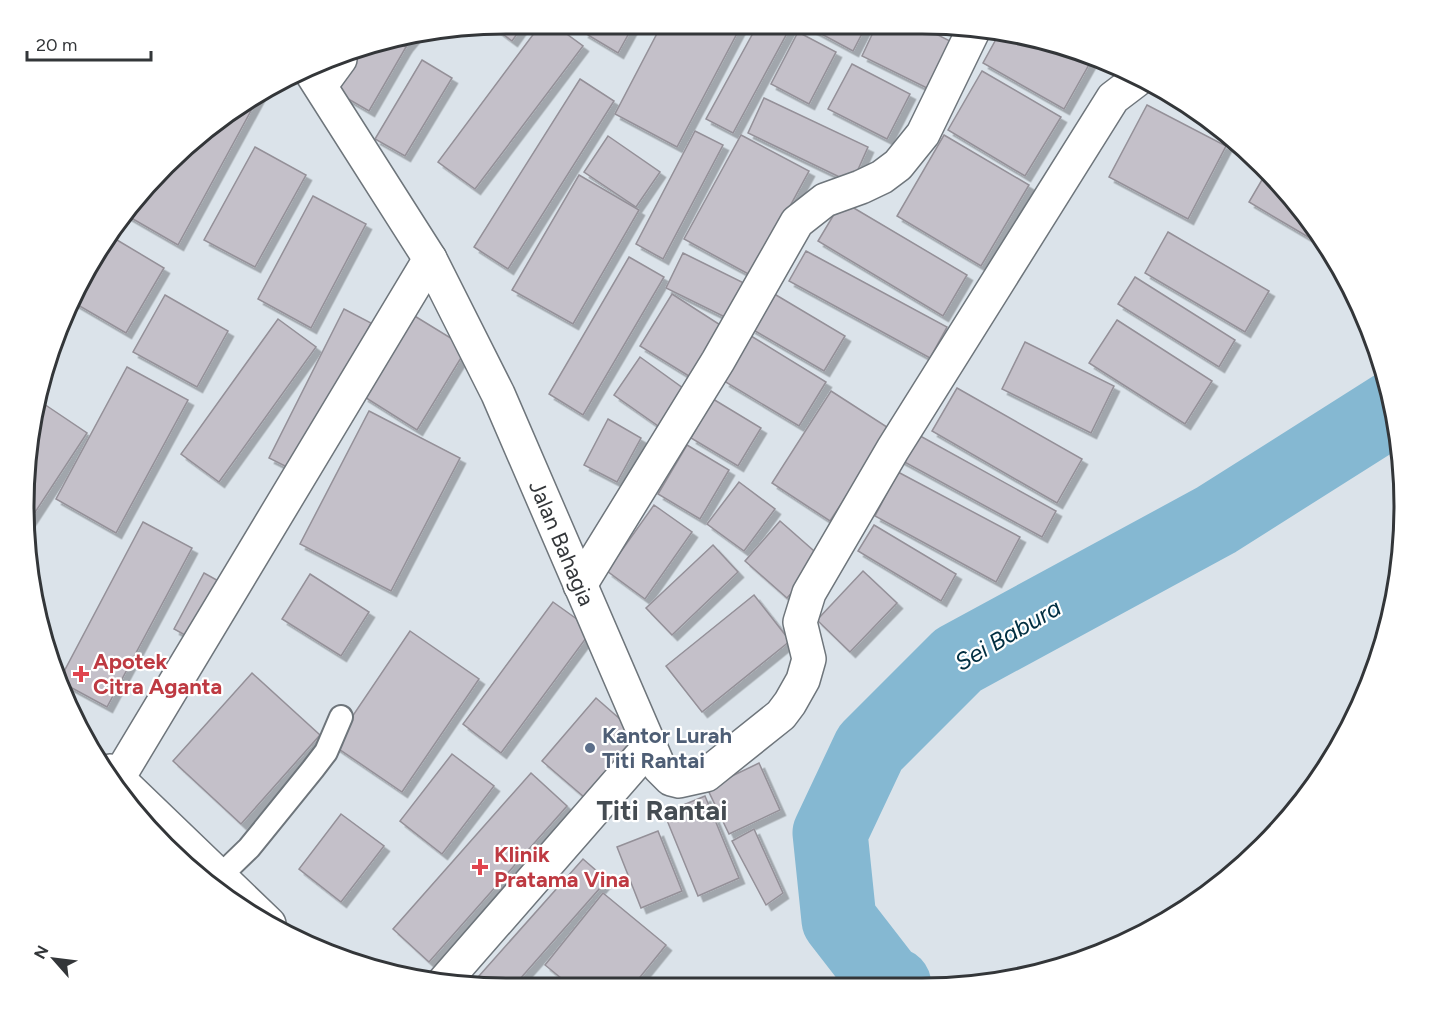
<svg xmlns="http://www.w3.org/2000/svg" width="1429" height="1013" font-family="Figtree,sans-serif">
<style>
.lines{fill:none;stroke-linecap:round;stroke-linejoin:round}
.river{stroke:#85b8d2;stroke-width:75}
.building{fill:#c4c0c9;stroke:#949098;stroke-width:1.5;filter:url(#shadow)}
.service-casing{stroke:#6e757b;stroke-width:26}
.minor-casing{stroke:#6e757b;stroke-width:36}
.primary-casing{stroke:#6e757b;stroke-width:36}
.service{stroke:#fff;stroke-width:22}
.minor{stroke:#fff;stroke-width:33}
.primary{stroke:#fff;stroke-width:33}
.health-dot{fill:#e0444e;stroke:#fff;stroke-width:2}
.service-dot{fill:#5c6f8a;stroke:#fff;stroke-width:2}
.labels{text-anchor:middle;stroke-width:4.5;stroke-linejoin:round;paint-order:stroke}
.street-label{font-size:22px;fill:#333639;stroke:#fff}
.health-label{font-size:22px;font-weight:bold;fill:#be3a42;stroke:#fff;text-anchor:start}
.service-label{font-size:22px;font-weight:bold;fill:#4e5e75;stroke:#fff;text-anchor:start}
.water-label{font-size:24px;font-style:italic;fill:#002e41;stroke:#fff}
.district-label{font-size:28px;font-weight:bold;fill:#454c52;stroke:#fff}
.rim{fill:none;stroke:#333639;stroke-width:3}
</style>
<defs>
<filter id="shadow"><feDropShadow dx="5.5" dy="5.5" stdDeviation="0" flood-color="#0004"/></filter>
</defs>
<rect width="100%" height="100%" fill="#dbe3ea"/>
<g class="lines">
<!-- river -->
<path class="river" d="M 894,985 L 887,982 L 839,920 L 830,833 L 870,748 L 958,660 L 1216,520 L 1393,408"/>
</g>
<!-- building -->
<g class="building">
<path d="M 524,24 L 512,41 L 492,26 L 506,24 Z"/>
<path d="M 541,24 L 553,24 L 583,46 L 475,189 L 438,162 Z"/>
<path d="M 588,24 L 634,24 L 618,53 L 583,32 Z"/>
<path d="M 662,24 L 742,24 L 677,147 L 615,114 Z"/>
<path d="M 758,24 L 792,24 L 733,133 L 706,119 Z"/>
<path d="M 803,24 L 867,24 L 853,51 Z"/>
<path d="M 877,24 L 916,24 L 956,44 L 933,91 L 862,56 Z"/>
<path d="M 798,32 L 836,52 L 809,104 L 771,84 Z"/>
<path d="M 1000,32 L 1017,33 L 1091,61 L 1064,109 L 983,63 Z"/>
<path d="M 415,36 L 406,47 L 397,39 Z"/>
<path d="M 393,39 L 406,47 L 369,111 L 331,89 L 354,53 L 381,41 Z"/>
<path d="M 422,60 L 452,78 L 405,156 L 375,139 Z"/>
<path d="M 852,64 L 910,94 L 887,139 L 828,109 Z"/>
<path d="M 982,71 L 1061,117 L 1025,176 L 948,130 Z"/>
<path d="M 580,79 L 614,101 L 508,269 L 474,247 Z"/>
<path d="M 259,96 L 178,245 L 126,215 L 144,188 L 239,105 Z"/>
<path d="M 764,98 L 868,147 L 852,183 L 748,133 Z"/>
<path d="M 1147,105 L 1226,146 L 1188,219 L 1109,177 Z"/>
<path d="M 695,131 L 723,145 L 663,259 L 636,244 Z"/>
<path d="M 741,135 L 809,171 L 752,276 L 684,239 Z"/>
<path d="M 944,135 L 1029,185 L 981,266 L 897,216 Z"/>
<path d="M 608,136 L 660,172 L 636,207 L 584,172 Z"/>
<path d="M 255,147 L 306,175 L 255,267 L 204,240 Z"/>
<path d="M 1266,173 L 1285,189 L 1327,248 L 1249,202 Z"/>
<path d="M 579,175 L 639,210 L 573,324 L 512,290 Z"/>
<path d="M 313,196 L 366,224 L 311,328 L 258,299 Z"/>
<path d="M 842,201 L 967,275 L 943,316 L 818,241 Z"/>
<path d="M 1168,232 L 1269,291 L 1245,332 L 1145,273 Z"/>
<path d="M 112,237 L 164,268 L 126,333 L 71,301 L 74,293 Z"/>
<path d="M 806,251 L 947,327 L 930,358 L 789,281 Z"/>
<path d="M 683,253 L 754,288 L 737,323 L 666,288 Z"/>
<path d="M 629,257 L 664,277 L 583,415 L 549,394 Z"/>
<path d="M 1135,277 L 1235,340 L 1219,367 L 1118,304 Z"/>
<path d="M 771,292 L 845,336 L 824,371 L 750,328 Z"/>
<path d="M 672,294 L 725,328 L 692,378 L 640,346 Z"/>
<path d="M 165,295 L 228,331 L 197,387 L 133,352 Z"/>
<path d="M 344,309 L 371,323 L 295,471 L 269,458 Z"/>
<path d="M 413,315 L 467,348 L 417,430 L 363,396 Z"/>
<path d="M 278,319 L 316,347 L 219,482 L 181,454 Z"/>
<path d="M 1117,320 L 1212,381 L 1185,424 L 1089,363 Z"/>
<path d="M 751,336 L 826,382 L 799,426 L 724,381 Z"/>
<path d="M 1025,342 L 1114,386 L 1091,433 L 1002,389 Z"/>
<path d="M 640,357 L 687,391 L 661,428 L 614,395 Z"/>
<path d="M 127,367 L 188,400 L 116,533 L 56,499 Z"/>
<path d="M 957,388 L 1082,459 L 1057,503 L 932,431 Z"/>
<path d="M 831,391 L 890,429 L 830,521 L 772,483 Z"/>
<path d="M 713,399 L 761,428 L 738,466 L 691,438 Z"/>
<path d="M 41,402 L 87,433 L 28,523 L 28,443 Z"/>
<path d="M 369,411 L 460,458 L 391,591 L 300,544 Z"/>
<path d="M 608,419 L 641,438 L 617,482 L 584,465 Z"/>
<path d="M 913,432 L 1056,511 L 1042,537 L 899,459 Z"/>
<path d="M 687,445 L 729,470 L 700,519 L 658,494 Z"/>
<path d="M 898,472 L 1020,537 L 996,582 L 875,516 Z"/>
<path d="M 739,482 L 775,509 L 744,551 L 707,524 Z"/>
<path d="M 654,505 L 692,532 L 645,599 L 607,571 Z"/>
<path d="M 780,521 L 822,558 L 787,598 L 745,561 Z"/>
<path d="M 143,522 L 192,548 L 107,707 L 59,681 Z"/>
<path d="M 874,525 L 956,574 L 941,601 L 858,551 Z"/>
<path d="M 713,545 L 738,572 L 672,635 L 646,608 Z"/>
<path d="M 863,571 L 897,603 L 850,652 L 817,620 Z"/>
<path d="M 204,573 L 224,584 L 194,640 L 174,629 Z"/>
<path d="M 310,574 L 369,612 L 341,656 L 282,619 Z"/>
<path d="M 754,595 L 790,641 L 702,712 L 666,666 Z"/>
<path d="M 553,602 L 592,630 L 501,753 L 463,724 Z"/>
<path d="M 410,631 L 479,679 L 402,792 L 333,745 Z"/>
<path d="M 252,673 L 320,735 L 241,824 L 173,761 Z"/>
<path d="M 596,698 L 637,734 L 584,797 L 542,761 Z"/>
<path d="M 452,754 L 494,786 L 442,854 L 400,821 Z"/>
<path d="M 759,763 L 780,810 L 729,834 L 707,788 Z"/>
<path d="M 531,773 L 567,806 L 429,962 L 393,929 Z"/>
<path d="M 705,796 L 739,878 L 698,896 L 664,813 Z"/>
<path d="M 341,814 L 384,846 L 341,902 L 299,869 Z"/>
<path d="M 754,829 L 783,893 L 766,905 L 732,841 Z"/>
<path d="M 658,831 L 682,891 L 641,908 L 617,847 Z"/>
<path d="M 583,859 L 607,880 L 512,988 L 474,988 L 471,985 Z"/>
<path d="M 603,893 L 666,945 L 632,987 L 572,987 L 545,965 Z"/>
</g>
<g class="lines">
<defs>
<path id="service" d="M 219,877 L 249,848 L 313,769 L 326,752 L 341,717"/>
<g id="minor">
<path d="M 311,72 L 430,259 L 498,394 L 659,767 L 671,779 L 679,781 L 706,775 L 781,715 L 790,703 L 803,680 L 809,659 L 800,622 L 809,593 L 893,449 L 1113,98 L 1138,79"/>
<path d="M 321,85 L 340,59"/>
<path d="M 580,585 L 718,361 L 797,222 L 825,200 L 861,187 L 882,177 L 898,165 L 923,134 L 974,29"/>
<path d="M 118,778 L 430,259"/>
<path d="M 443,983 L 649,747"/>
</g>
<path id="primary" d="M 110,771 L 269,924"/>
</defs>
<!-- service casing -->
<use href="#service" class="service-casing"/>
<!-- minor casing -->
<use href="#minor" class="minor-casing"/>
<!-- primary casing -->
<use href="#primary" class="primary-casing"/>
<!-- service -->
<use href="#service" class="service"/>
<!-- minor -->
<use href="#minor" class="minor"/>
<!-- primary -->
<use href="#primary" class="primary"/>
</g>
<!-- markers -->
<g class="health-dot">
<path d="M78 665h6v6h6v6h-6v6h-6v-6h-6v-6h6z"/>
<path d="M477 858h6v6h6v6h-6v6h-6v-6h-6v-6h6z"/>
</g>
<circle class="service-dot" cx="590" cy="748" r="6"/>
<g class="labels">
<!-- street labels -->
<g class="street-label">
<text transform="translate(562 543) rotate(67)" y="8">Jalan Bahagia</text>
</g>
<!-- health labels -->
<g class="health-label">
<text x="93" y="669">Apotek<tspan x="93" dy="25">Citra Aganta</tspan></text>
<text x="494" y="862">Klinik<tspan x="494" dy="25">Pratama Vina</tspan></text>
</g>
<!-- service labels -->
<g class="service-label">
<text x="602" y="743">Kantor Lurah<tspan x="602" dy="25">Titi Rantai</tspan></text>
</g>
<!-- water labels -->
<g class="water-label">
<text transform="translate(1008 635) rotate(-30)" y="8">Sei Babura</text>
</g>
<!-- district labels -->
<g class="district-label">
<text x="662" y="820">Titi Rantai</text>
</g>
</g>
<!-- crop -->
<path d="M0 0H1429V1013H0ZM506 34H922A472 472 0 0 1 1394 506V506A472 472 0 0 1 922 978H506A472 472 0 0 1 34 506V506A472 472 0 0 1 506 34Z" fill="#fff" fill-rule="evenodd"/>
<path class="rim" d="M506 34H922A472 472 0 0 1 1394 506V506A472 472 0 0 1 922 978H506A472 472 0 0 1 34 506V506A472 472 0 0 1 506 34Z"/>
<!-- north arrow -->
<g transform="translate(54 959) rotate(298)" stroke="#ffffff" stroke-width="4.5" paint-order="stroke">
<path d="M0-4.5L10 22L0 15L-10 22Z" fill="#333639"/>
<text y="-9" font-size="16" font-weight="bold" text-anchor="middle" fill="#333639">N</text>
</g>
<!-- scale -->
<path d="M27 51v9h124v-9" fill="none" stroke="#333639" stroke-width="3"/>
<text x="36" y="51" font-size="18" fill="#333639" stroke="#ffffff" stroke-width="4.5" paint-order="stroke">20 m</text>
</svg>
